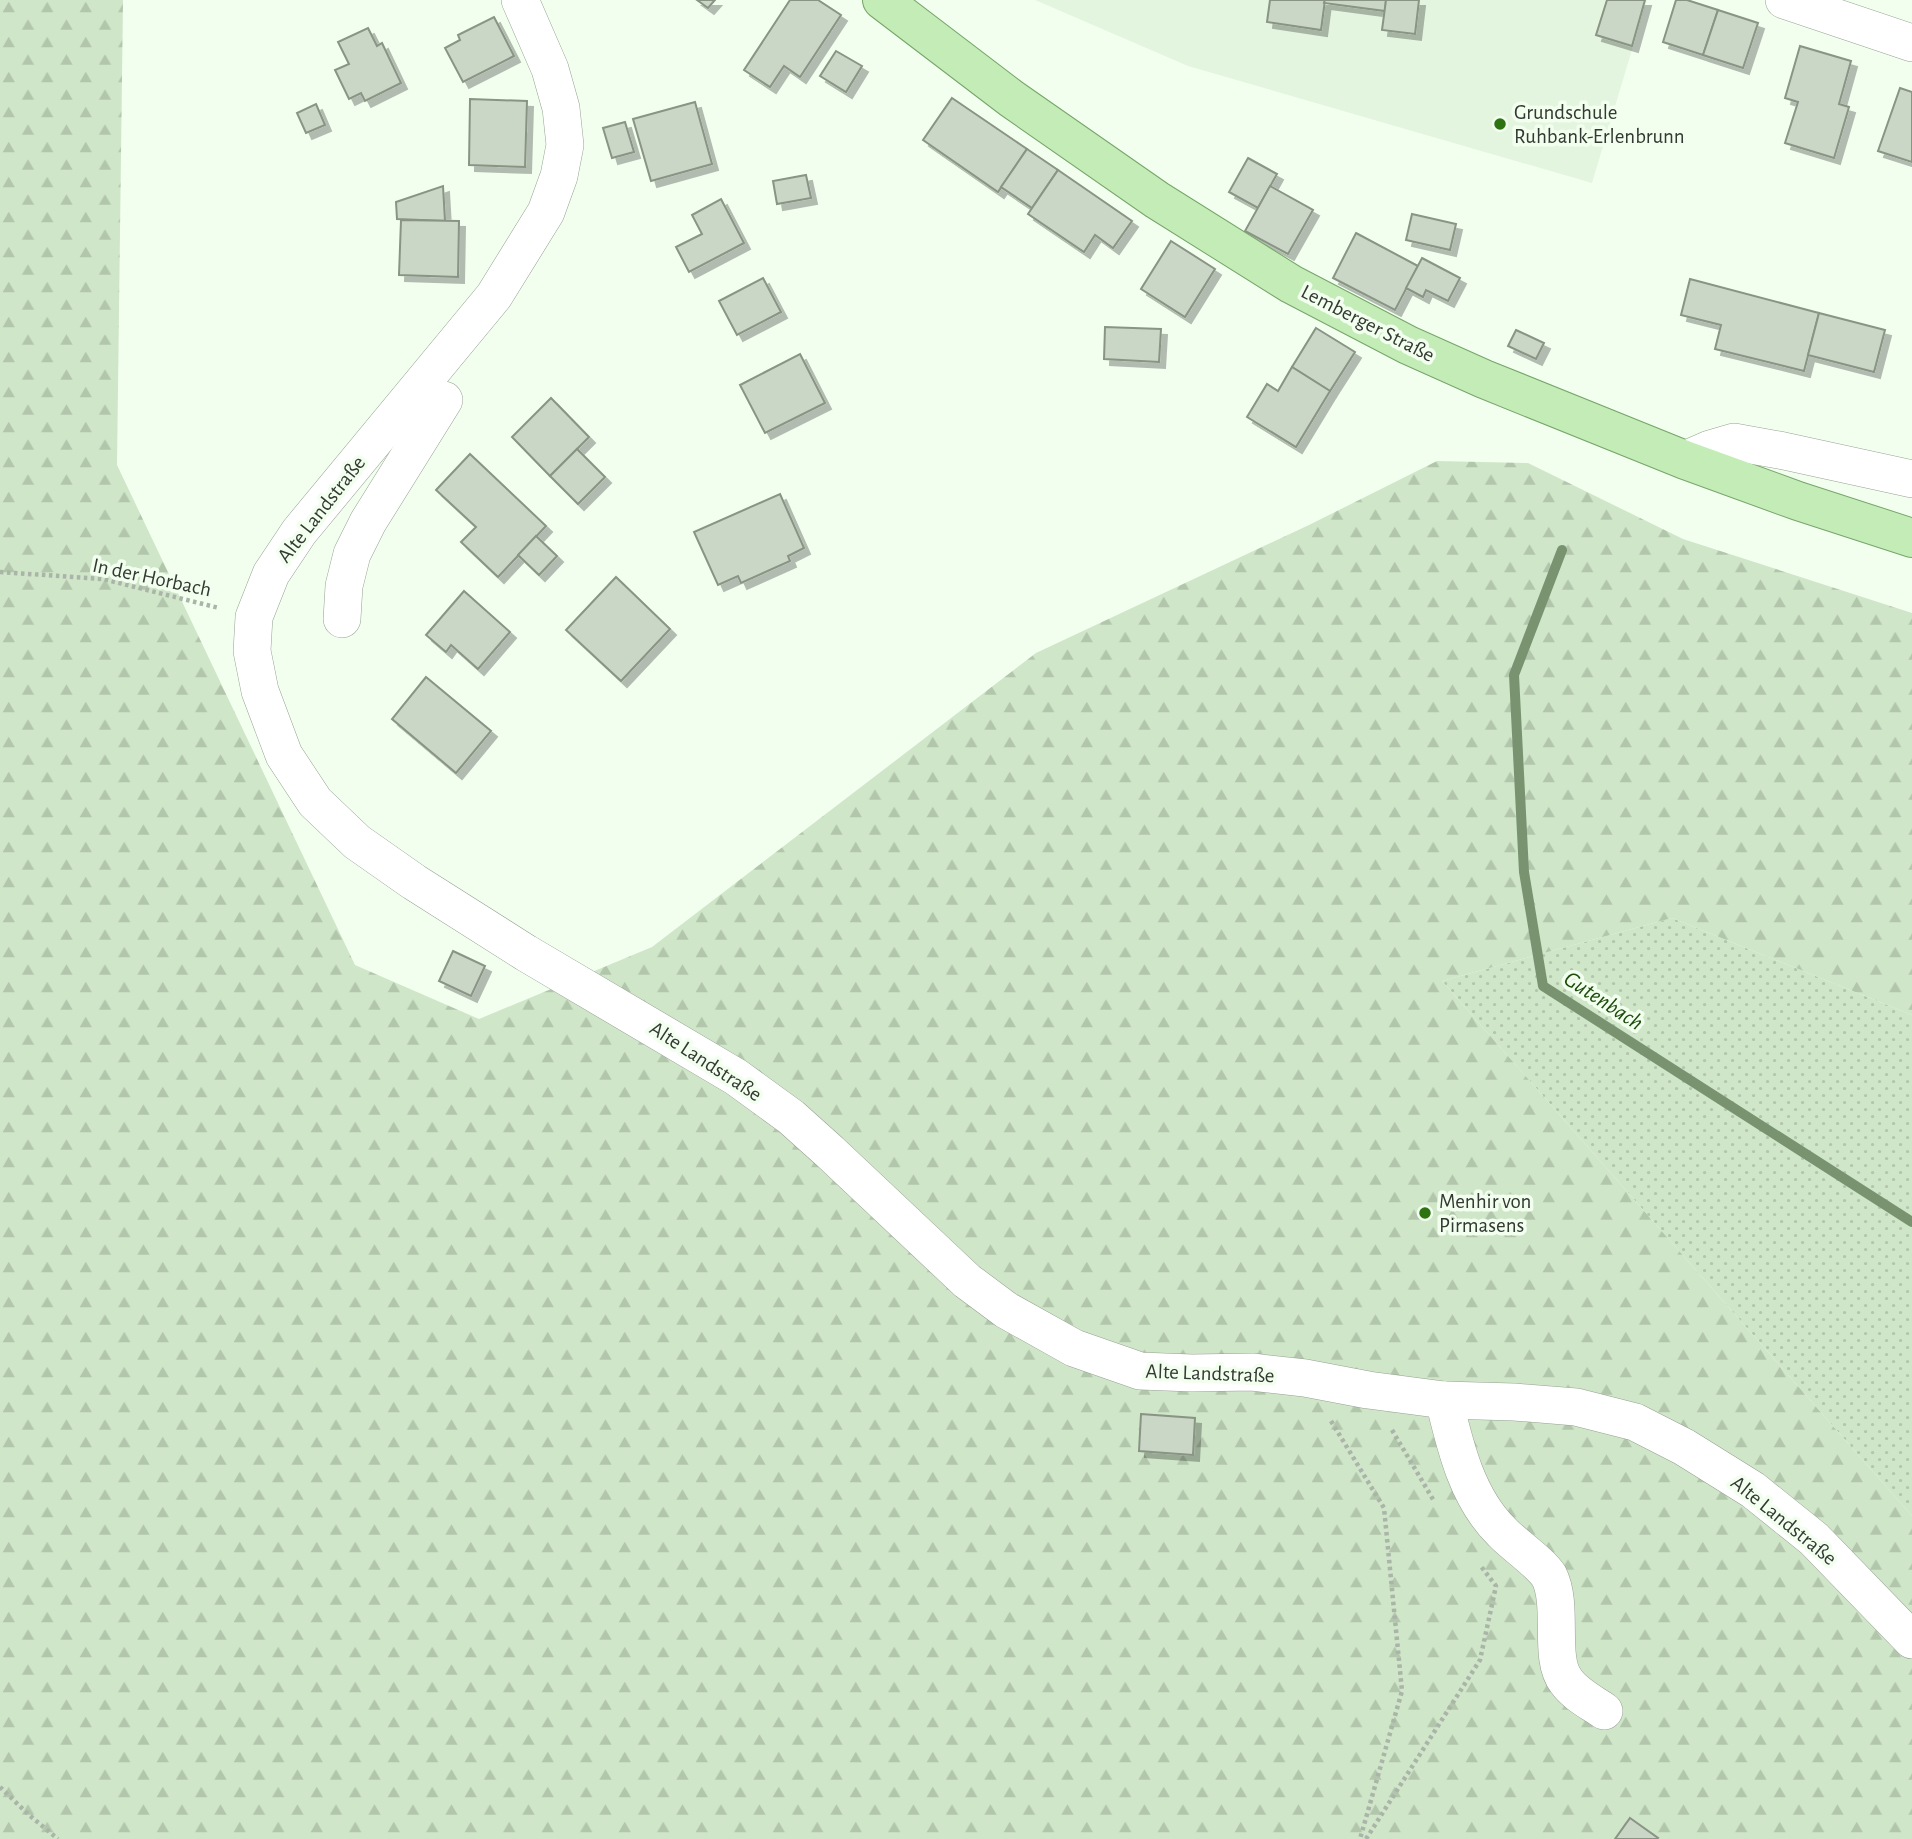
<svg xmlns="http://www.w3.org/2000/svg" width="1912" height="1839" font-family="'Alegreya Sans',sans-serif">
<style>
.built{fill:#e3f5de}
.grass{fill:url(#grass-dots)}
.forest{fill:url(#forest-firs)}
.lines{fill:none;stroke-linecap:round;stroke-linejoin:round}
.stream{stroke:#799371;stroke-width:10}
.building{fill:#cad6c6;stroke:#899485;stroke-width:2;filter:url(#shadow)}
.minor-casing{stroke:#96a293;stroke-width:38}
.major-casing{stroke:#77a56a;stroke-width:40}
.path{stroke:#aab4a8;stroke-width:4.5;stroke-dasharray:3.5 3.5;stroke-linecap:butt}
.minor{stroke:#fff;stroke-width:37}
.major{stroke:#c3ecb7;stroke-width:38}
.poi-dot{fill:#2e7311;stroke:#f2ffef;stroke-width:2.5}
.labels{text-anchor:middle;stroke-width:7;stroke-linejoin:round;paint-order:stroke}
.poi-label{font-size:21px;fill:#343933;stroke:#f2ffef;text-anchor:start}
.street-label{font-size:21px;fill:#343933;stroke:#f2ffef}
.water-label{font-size:23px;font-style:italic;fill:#1d4c0b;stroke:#f2ffef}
</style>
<defs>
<pattern id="grass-dots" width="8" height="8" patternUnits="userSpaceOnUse" patternTransform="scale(1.75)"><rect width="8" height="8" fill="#cfe6c8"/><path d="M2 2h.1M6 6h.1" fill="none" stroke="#b2c6ac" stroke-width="1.8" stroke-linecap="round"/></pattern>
<pattern id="forest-firs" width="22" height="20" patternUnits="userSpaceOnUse" patternTransform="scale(1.75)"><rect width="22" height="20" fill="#cfe6c8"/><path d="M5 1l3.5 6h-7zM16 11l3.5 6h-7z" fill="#b2c6ac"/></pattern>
<filter id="shadow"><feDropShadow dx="6" dy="6" stdDeviation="0" flood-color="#0004"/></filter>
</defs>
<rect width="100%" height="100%" fill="#f2ffef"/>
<!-- built -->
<path class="built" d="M 1035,0 L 1647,0 L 1592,183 L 1188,66 Z"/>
<!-- grass -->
<path class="grass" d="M 1672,918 L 1912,1015 L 1912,1516 L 1442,981 Z"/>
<!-- forest -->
<path class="forest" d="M 0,0 L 123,0 L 117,465 L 355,965 L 479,1019 L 652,947 L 1036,653 L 1309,525 L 1437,461 L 1528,463 L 1683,539 L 1912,613 L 1912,1015 L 1672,918 L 1442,981 L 1912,1516 L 1912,1839 L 0,1839 Z"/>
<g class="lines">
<!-- stream -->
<path class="stream" d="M 1562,550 L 1514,675 L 1524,872 L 1543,986 L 1912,1222"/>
</g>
<!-- building -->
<g class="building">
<path d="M 697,0 L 715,0 L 708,8 Z"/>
<path d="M 790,0 L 818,0 L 841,15 L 800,77 L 784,66 L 770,87 L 744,70 Z"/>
<path d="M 1270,0 L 1325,0 L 1321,30 L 1267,22 Z"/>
<path d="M 1325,0 L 1386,0 L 1385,11 L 1324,3 Z"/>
<path d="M 1386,0 L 1419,0 L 1415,34 L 1382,30 Z"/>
<path d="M 1607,0 L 1645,0 L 1632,46 L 1596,35 Z"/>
<path d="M 1676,0 L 1687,0 L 1718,10 L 1703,55 L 1663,42 Z"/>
<path d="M 1718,10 L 1758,23 L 1743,68 L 1703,55 Z"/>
<path d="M 494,17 L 514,56 L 463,82 L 445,48 L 460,40 L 458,35 Z"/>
<path d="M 368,28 L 377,46 L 382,43 L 401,83 L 365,101 L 361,93 L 349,99 L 335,70 L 349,64 L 338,42 Z"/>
<path d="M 1800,46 L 1851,61 L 1839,104 L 1849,107 L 1834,158 L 1785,143 L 1798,102 L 1785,98 Z"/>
<path d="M 836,51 L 862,66 L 846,92 L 820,76 Z"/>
<path d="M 1900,88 L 1912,92 L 1912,162 L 1878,151 Z"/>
<path d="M 952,98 L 1027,149 L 998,192 L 923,140 Z"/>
<path d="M 470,99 L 527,101 L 525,167 L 469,165 Z"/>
<path d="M 695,102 L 712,164 L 651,181 L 633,119 Z"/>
<path d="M 316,104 L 325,125 L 306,133 L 297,113 Z"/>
<path d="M 625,122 L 634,152 L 612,158 L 603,128 Z"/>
<path d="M 1027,149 L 1058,170 L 1032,208 L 1001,187 Z"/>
<path d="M 1248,158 L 1277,174 L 1258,208 L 1229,192 Z"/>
<path d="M 1058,170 L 1132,221 L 1113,248 L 1095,235 L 1084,252 L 1028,214 Z"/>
<path d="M 806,175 L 811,198 L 777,204 L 773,181 Z"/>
<path d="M 443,186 L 445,221 L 397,219 L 396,202 Z"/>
<path d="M 1270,186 L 1313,210 L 1288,254 L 1245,231 Z"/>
<path d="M 721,199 L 744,243 L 689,272 L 676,247 L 702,234 L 692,215 Z"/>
<path d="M 1412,214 L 1456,224 L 1450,250 L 1406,240 Z"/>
<path d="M 401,220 L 459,221 L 458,277 L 399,275 Z"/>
<path d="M 1356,233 L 1418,266 L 1395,310 L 1333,278 Z"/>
<path d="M 1171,241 L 1215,269 L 1185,317 L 1141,289 Z"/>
<path d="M 1422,258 L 1460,278 L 1448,301 L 1426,290 L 1423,297 L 1406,288 Z"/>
<path d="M 763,278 L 781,312 L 737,335 L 719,301 Z"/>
<path d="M 1690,279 L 1819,313 L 1804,371 L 1715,349 L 1721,325 L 1681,315 Z"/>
<path d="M 1819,313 L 1885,330 L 1874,372 L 1808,355 Z"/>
<path d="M 1105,327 L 1161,329 L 1159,362 L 1104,359 Z"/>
<path d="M 1316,328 L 1355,352 L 1330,391 L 1292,367 Z"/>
<path d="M 1516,330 L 1544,343 L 1536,359 L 1508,346 Z"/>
<path d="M 800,354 L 825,403 L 765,433 L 740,385 Z"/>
<path d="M 1292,367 L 1330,391 L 1296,447 L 1247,417 L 1267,384 L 1278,391 Z"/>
<path d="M 551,398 L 589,437 L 550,476 L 512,437 Z"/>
<path d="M 577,449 L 605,477 L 578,504 L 550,476 Z"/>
<path d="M 470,454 L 546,526 L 498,577 L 461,542 L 476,527 L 436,490 Z"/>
<path d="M 780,494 L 804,548 L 788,556 L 790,561 L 741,583 L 738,576 L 718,585 L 694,532 Z"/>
<path d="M 536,536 L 557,556 L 539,575 L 518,555 Z"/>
<path d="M 616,577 L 670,629 L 621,681 L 566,630 Z"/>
<path d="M 464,591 L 510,632 L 478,669 L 451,645 L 446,652 L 426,635 Z"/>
<path d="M 426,677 L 491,731 L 456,773 L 392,719 Z"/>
<path d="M 453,951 L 485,966 L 471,996 L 439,981 Z"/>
<path d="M 1141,1414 L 1195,1418 L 1193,1455 L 1139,1451 Z"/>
<path d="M 1630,1818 L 1658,1838 L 1657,1839 L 1615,1839 Z"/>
</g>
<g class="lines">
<defs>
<g id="minor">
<path d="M 520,0 L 550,69 L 561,108 L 565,145 L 559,176 L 546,212 L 494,296 L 299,532 L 271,574 L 254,617 L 252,651 L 260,691 L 284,755 L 315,802 L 357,842 L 414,882 L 526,953 L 736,1077 L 791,1117 L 830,1152 L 967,1281 L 1006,1310 L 1074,1348 L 1140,1371 L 1192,1373 L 1252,1372 L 1305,1378 L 1368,1390 L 1444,1400 L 1514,1402 L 1576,1407 L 1635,1422 L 1684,1447 L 1753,1490 L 1814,1539 L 1912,1640"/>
<path d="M 1784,0 L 1912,43"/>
<path d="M 1685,460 L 1710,449 L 1734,442 L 1784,451 L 1912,479"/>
<path d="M 342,619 L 344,586 L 352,554 L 368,522 L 444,400"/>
<path d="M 1444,1400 C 1455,1446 1467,1498 1502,1532 C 1513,1544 1541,1563 1549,1576 C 1564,1606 1548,1658 1566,1681 C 1575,1694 1591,1702 1604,1711"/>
</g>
<path id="major" d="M 882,0 L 1012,99 L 1157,200 L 1291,284 L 1408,345 L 1484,379 L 1685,460 L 1798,501 L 1912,538"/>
</defs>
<!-- minor casing -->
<use href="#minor" class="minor-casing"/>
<!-- major casing -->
<use href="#major" class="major-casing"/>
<!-- path -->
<g class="path">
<path d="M 0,572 L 103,579 L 219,608"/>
<path d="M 1331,1421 L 1384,1508 L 1402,1691 L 1360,1839"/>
<path d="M 1392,1430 L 1434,1501"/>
<path d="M 0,1787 L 29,1815 L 58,1839"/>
<path d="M 1366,1839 L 1480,1660 L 1496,1586 L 1480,1565"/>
</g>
<!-- minor -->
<use href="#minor" class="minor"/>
<!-- major -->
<use href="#major" class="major"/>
</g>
<!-- markers -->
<g class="poi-dot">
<circle cx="1500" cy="124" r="7"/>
<circle cx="1425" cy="1213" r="7"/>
</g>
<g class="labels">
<!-- poi labels -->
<g class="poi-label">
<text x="1514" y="119">Grundschule<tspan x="1514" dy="24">Ruhbank-Erlenbrunn</tspan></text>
<text x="1439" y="1208">Menhir von<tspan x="1439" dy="24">Pirmasens</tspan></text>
</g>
<!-- street labels -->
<g class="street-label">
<text transform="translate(1368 323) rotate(27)" y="7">Lemberger Straße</text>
<text transform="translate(321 509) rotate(-52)" y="7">Alte Landstraße</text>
<text transform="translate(152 577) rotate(12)" y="7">In der Horbach</text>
<text transform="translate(706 1061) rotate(33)" y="7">Alte Landstraße</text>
<text transform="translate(1210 1373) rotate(2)" y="7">Alte Landstraße</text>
<text transform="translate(1784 1520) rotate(39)" y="7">Alte Landstraße</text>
</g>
<!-- water labels -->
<g class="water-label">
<text transform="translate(1604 1000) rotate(33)" y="8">Gutenbach</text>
</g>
</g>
</svg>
